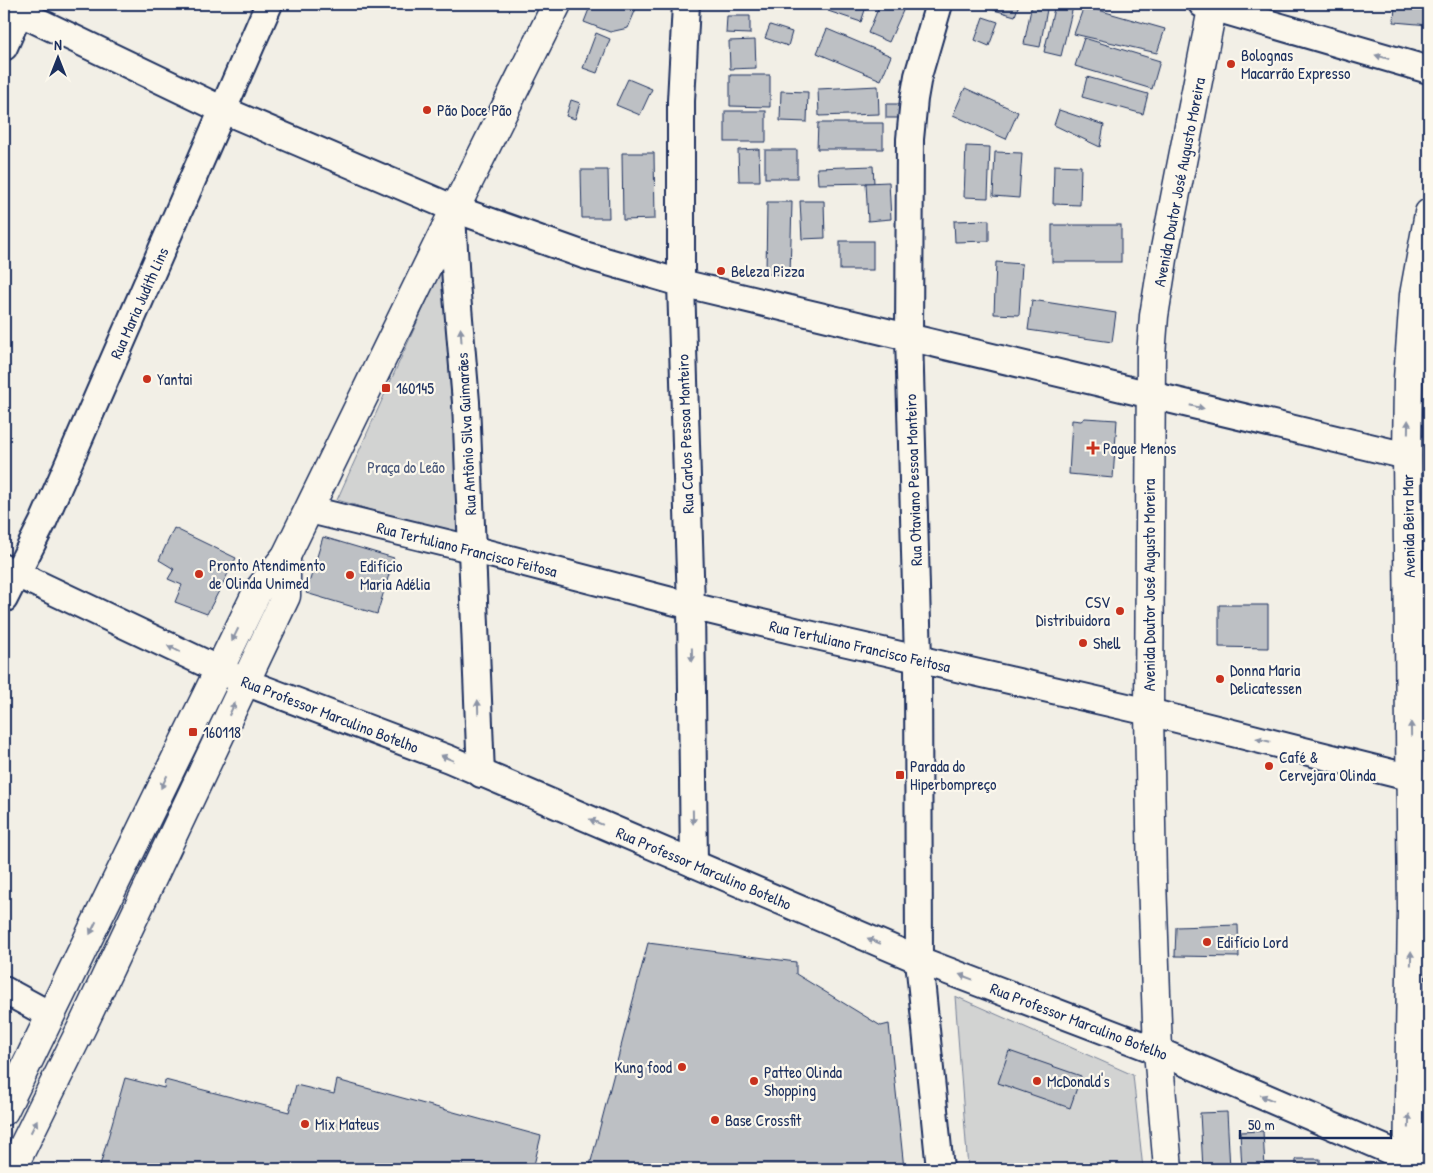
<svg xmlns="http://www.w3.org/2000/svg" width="1433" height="1173" font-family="'Patrick Hand',sans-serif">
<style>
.green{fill:#d2d3d2;stroke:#768198}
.building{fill:#bdc0c4;stroke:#1b2f5e}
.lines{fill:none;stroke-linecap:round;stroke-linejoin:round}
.minor-casing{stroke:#1b2f5e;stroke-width:30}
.major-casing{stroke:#1b2f5e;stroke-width:31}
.minor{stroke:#fbf7ec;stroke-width:26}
.major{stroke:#fbf7ec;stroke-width:28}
.oneway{fill:#8b93a5}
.poi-dot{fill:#c8321e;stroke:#fbf7ec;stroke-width:2}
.labels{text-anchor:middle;stroke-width:4.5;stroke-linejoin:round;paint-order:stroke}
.poi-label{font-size:16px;fill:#1b2f5e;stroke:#fbf7ec;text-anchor:start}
.street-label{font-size:16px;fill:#1b2f5e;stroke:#fbf7ec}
.park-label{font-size:16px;fill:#49587b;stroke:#fbf7ec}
</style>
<rect width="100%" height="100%" fill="#f2efe6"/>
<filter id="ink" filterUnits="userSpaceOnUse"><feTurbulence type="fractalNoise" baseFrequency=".02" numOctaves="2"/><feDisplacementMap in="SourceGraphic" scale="10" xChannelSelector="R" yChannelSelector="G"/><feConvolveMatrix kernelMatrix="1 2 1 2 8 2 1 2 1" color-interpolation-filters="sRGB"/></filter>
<g filter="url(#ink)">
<!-- green -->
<g class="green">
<path d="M 442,267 L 461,535 L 337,500 Z"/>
<path d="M 955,996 L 1133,1075 L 1143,1169 L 968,1169 Z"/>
</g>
<!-- building -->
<g class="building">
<path d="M 591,4 L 638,4 L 628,28 L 610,32 L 584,22 Z"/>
<path d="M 830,4 L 867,4 L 861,22 L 828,11 Z"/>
<path d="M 880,4 L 906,4 L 889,42 L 868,33 Z"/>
<path d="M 989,4 L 1019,4 L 1015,16 L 987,8 Z"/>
<path d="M 1032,4 L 1048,4 L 1040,47 L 1024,44 Z"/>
<path d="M 1055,4 L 1073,7 L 1061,56 L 1044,52 Z"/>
<path d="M 1395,4 L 1429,4 L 1429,25 L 1394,22 Z"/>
<path d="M 1084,6 L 1165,29 L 1157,53 L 1074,34 Z"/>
<path d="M 727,16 L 750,16 L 750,34 L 726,33 Z"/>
<path d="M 983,17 L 998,22 L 989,46 L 975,40 Z"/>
<path d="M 770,25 L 792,32 L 788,46 L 765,38 Z"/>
<path d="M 827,29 L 891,56 L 881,80 L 817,53 Z"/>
<path d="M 596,33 L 610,39 L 597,73 L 583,68 Z"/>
<path d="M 1084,38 L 1160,61 L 1152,89 L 1075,66 Z"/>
<path d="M 755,40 L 756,68 L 730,69 L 729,41 Z"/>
<path d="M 730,75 L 770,75 L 770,107 L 730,106 Z"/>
<path d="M 1087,77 L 1148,94 L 1143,114 L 1082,97 Z"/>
<path d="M 628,79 L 652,89 L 640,115 L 616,105 Z"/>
<path d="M 878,86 L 879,114 L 819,116 L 818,89 Z"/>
<path d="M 965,88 L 1018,112 L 1006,139 L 953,115 Z"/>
<path d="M 781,91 L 808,92 L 807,122 L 780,121 Z"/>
<path d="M 571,100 L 580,103 L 575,119 L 566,116 Z"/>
<rect x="886" y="104" width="15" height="14"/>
<path d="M 1059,110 L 1104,125 L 1100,147 L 1054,125 Z"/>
<rect x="725" y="111" width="41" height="31"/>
<path d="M 818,123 L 883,123 L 883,149 L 817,149 Z"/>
<path d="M 966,146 L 990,147 L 988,198 L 964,197 Z"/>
<path d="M 759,149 L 760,181 L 739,181 L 738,150 Z"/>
<rect x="765" y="150" width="32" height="28"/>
<path d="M 995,152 L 1022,153 L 1019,198 L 993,196 Z"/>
<path d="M 622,153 L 654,153 L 655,219 L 623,220 Z"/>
<path d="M 1054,165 L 1081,166 L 1080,205 L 1053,204 Z"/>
<path d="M 873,166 L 874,183 L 818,184 L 817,168 Z"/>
<path d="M 581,170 L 608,170 L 609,218 L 582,218 Z"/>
<path d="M 889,182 L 891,219 L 868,221 L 866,183 Z"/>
<path d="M 800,201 L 824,201 L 825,238 L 802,239 Z"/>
<path d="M 767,202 L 792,202 L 790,275 L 766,274 Z"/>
<path d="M 989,220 L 989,241 L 955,242 L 954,221 Z"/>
<rect x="1052" y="225" width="69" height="37"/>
<rect x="840" y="241" width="33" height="29"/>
<path d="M 996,262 L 1022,264 L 1019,315 L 994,314 Z"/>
<path d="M 1032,300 L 1116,313 L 1112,342 L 1028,330 Z"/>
<path d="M 1085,418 L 1117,420 L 1113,478 L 1069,474 L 1072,420 L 1081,421 Z"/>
<path d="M 174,528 L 236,558 L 207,614 L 175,602 L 182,585 L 168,579 L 174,569 L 159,560 Z"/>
<path d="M 323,537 L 394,558 L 377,614 L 306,593 Z"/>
<path d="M 1219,605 L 1268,605 L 1268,648 L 1219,647 Z"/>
<path d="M 1238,925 L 1239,957 L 1175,956 L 1176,927 Z"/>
<path d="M 648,943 L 796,962 L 796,974 L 881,1026 L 889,1024 L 904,1169 L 589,1169 Z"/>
<path d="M 1009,1051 L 1081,1076 L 1070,1108 L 998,1083 Z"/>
<path d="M 125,1078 L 164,1088 L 165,1080 L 289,1112 L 296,1085 L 334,1094 L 337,1080 L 541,1136 L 533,1169 L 99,1169 Z"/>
<path d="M 1227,1112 L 1230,1169 L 1203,1169 L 1200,1113 Z"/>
<path d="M 1263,1131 L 1265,1169 L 1242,1169 L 1240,1132 Z"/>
<rect x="1296" y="1159" width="24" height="10"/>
<path d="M 1142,1167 L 1143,1169 L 1069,1169 Z"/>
</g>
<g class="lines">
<defs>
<g id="minor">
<path d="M 686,4 L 681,101 L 681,283 L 691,606 L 694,864"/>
<path d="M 939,4 L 918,76 L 914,99 L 910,139 L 909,337 L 918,659 L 919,960 L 940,1169"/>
<path d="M 1202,4 L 1429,70"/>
<path d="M 4,5 L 221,109 L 455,209 L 584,255 L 681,283 L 1407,456"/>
<path d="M 4,47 L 23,4"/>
<path d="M 452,215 L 456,283 L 466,402 L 481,774"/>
<path d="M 310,510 L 471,549 L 691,606 L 808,634 L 1149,712 L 1412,778"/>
<path d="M 4,568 L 245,682 L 449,759 L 919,960 L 1158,1051 L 1409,1159"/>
<path d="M 4,599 L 43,522 L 269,4"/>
<path d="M 4,990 L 50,1015"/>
</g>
<g id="major">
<path d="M 4,1111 L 257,592 L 286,556 L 455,209 L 557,4"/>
<path d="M 12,1169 L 82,1027 L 286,596 L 286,556"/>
<path d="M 1168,1169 L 1158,1051 L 1152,880 L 1149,712 L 1151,355 L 1154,316 L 1163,259 L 1213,4"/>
<path d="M 1408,1169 L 1412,910 L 1407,456 L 1408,379 L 1414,295 L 1429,213"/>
</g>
</defs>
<!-- minor casing -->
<use href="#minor" class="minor-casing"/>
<!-- major casing -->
<use href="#major" class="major-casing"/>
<!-- minor -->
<use href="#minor" class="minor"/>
<!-- major -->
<use href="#major" class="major"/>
</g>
<!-- one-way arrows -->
<defs><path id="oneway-solid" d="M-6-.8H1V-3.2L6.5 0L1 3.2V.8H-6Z" transform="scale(1.25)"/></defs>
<g class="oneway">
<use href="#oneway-solid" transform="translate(1382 57) rotate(-164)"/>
<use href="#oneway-solid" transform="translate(461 335) rotate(-94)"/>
<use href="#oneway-solid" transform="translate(1197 407) rotate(13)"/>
<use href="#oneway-solid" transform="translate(1408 427) rotate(-89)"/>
<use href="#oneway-solid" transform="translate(235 635) rotate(116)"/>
<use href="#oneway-solid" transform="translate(174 649) rotate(-154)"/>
<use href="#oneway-solid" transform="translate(692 655) rotate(89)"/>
<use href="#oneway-solid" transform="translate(478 707) rotate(-92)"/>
<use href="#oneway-solid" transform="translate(232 709) rotate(-65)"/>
<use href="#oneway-solid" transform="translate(1411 729) rotate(-91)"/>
<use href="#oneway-solid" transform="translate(1263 740) rotate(-166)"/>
<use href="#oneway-solid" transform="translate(447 758) rotate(-158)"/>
<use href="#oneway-solid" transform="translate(164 782) rotate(116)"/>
<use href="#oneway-solid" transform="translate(693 817) rotate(89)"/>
<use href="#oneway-solid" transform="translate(596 822) rotate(-157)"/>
<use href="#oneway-solid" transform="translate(93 928) rotate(116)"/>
<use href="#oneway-solid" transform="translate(874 941) rotate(-157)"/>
<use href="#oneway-solid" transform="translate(1411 958) rotate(-89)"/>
<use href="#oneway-solid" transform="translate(966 977) rotate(-159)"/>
<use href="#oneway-solid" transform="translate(1267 1098) rotate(-157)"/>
<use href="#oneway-solid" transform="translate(1409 1121) rotate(-89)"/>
<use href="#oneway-solid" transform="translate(34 1126) rotate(-64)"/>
</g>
</g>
<!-- markers -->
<g class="poi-dot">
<circle cx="1231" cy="64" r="5"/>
<circle cx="427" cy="110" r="5"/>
<circle cx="721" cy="271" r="5"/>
<circle cx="147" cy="379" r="5"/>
<rect x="381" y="383" width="10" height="10" rx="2.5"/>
<path d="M1090.5 440.5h5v5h5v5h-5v5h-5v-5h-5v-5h5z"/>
<circle cx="199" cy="574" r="5"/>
<circle cx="350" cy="575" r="5"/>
<circle cx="1120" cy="611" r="5"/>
<circle cx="1083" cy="643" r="5"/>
<circle cx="1220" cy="679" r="5"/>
<rect x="188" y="727" width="10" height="10" rx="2.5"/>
<circle cx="1269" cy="766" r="5"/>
<rect x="895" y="770" width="10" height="10" rx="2.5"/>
<circle cx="1207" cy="942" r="5"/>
<circle cx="682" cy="1067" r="5"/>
<circle cx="754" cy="1081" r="5"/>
<circle cx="1037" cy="1081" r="5"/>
<circle cx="715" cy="1120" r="5"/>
<circle cx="305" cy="1124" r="5"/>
</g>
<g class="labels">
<!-- poi labels -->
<g class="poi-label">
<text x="1241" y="61">Bolognas<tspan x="1241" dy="18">Macarrão Expresso</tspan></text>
<text x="437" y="116">Pão Doce Pão</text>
<text x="731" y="277">Beleza Pizza</text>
<text x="157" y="385">Yantai</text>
<text x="396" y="394">160145</text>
<text x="1103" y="454">Pague Menos</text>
<text x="209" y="571">Pronto Atendimento<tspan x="209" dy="18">de Olinda Unimed</tspan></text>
<text x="360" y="572">Edifício<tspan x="360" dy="18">Maria Adélia</tspan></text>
<text x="1110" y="608" text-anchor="end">CSV<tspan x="1110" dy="18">Distribuidora</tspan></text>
<text x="1093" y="649">Shell</text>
<text x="1230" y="676">Donna Maria<tspan x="1230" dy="18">Delicatessen</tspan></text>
<text x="203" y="738">160118</text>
<text x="1279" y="763">Café &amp;<tspan x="1279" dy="18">Cervejara Olinda</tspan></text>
<text x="910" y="772">Parada do<tspan x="910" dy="18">Hiperbompreço</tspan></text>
<text x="1217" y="948">Edifício Lord</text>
<text x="672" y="1073" text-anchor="end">Kung food</text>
<text x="764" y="1078">Patteo Olinda<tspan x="764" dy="18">Shopping</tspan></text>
<text x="1047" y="1087">McDonald's</text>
<text x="725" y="1126">Base Crossfit</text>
<text x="315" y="1130">Mix Mateus</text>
</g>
<!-- street labels -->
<g class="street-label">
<text transform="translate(1179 182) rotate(-79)" y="6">Avenida Doutor José Augusto Moreira</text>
<text transform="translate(139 303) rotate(-66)" y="6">Rua Maria Judith Lins</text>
<text transform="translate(466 434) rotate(-93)" y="6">Rua Antônio Silva Guimarães</text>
<text transform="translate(685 434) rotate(-92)" y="6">Rua Carlos Pessoa Monteiro</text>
<text transform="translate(913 480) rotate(-92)" y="6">Rua Otaviano Pessoa Monteiro</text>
<text transform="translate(1408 526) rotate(-91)" y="6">Avenida Beira Mar</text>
<text transform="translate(467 549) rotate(14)" y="6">Rua Tertuliano Francisco Feitosa</text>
<text transform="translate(1149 585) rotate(-90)" y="6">Avenida Doutor José Augusto Moreira</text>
<text transform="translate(860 646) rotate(13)" y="6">Rua Tertuliano Francisco Feitosa</text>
<text transform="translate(330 714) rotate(21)" y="6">Rua Professor Marculino Botelho</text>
<text transform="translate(704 868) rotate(23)" y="6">Rua Professor Marculino Botelho</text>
<text transform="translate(1079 1021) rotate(21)" y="6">Rua Professor Marculino Botelho</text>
</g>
<!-- park labels -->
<g class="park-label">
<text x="406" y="473">Praça do Leão</text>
</g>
</g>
<!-- margin -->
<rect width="1433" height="1173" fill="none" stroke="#fbf7ec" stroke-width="20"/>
<rect x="10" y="10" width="1413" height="1153" fill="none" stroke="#1b2f5e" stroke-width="2" filter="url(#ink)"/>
<!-- north arrow -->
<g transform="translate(58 58)" stroke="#fbf7ec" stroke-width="4" paint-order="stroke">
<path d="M0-4L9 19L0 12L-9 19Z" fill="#1b2f5e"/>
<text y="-8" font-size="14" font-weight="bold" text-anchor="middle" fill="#1b2f5e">N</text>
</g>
<!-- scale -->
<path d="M1240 1130v8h151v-8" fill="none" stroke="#1b2f5e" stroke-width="2.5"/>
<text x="1248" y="1130" font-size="15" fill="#1b2f5e" stroke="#fbf7ec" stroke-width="4" paint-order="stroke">50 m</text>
</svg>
